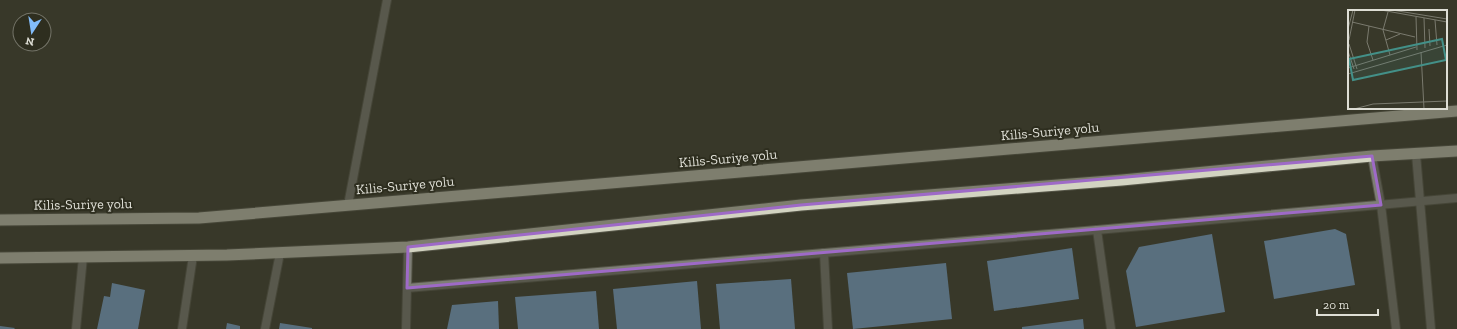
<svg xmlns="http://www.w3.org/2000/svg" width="1457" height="329" font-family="'Zilla Slab',serif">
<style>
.building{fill:#80b1e5}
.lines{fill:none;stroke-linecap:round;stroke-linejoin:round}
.service-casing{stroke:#565648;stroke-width:10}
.minor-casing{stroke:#565648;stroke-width:10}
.tertiary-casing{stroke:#565648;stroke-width:10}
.trunk-casing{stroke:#565648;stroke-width:13}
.service{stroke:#7e7e76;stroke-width:8}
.minor{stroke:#7e7e76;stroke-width:8}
.tertiary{stroke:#7e7e76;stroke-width:8}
.trunk{stroke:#d2d3c1;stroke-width:11}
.marked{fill:none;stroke:#9e6ac7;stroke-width:3;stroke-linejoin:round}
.labels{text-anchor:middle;stroke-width:4;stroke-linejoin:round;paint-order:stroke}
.street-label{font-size:14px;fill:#deded5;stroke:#2e2e1f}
.inset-road{fill:none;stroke:#7a7a6e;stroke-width:1}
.view{fill:#439088;fill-opacity:0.15;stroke:#439088;stroke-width:2}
.inset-edge{fill:none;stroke:#deded5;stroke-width:2}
</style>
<rect width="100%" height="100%" fill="#383829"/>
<!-- building -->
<g class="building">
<path d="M 1335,229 L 1346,234 L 1355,285 L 1274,299 L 1264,241 Z"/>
<path d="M 1212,234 L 1225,312 L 1136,327 L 1126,271 L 1139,247 Z"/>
<path d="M 1072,248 L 1079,299 L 994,311 L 987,261 Z"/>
<path d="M 946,263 L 952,319 L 853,329 L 847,273 Z"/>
<path d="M 791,279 L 795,329 L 720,329 L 716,284 Z"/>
<path d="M 697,281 L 701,329 L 617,329 L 613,289 Z"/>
<path d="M 112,283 L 145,290 L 138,329 L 97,329 L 104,296 L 110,297 Z"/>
<path d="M 596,291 L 599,329 L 518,329 L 515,297 Z"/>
<path d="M 498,301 L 499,329 L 447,329 L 452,305 Z"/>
<path d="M 1083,319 L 1084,329 L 1022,329 L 1022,327 Z"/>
<path d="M 227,323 L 240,326 L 240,329 L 226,329 Z"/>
<path d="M 280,323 L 312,328 L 312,329 L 279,329 Z"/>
<path d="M 0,326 L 15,328 L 14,329 L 0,329 Z"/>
</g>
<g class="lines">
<defs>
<g id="service">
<path d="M 182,329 L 193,256"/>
<path d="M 265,329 L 280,253"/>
</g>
<g id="minor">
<path d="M 348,205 L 387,0"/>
<path d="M 1097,230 L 1111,329"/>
<path d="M 824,253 L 828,329"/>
<path d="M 76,329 L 83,257"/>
<path d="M 406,329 L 408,247"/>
</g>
<g id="tertiary">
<path d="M 1416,154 L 1431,329"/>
<path d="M 1372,156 L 1381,205 L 1396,329"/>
<path d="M 407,288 L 1097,230 L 1457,198"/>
</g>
<g id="trunk">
<path d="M 0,220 L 199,218 L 1457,111"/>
<path d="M 0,258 L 227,255 L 408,247 L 801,205 L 1122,180 L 1372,156 L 1457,151"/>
</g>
</defs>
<!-- service casing -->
<use href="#service" class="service-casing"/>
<!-- minor casing -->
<use href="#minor" class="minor-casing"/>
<!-- tertiary casing -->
<use href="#tertiary" class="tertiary-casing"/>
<!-- trunk casing -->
<use href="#trunk" class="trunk-casing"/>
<!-- service -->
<use href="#service" class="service"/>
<!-- minor -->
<use href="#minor" class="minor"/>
<!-- tertiary -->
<use href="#tertiary" class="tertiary"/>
<!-- trunk -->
<use href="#trunk" class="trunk"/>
</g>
<!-- marked area -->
<path d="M0 0H1457V329H0ZM 1372,156 L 1381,205 L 407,288 L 408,247 L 801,205 Z" fill="#383829" fill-opacity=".55" fill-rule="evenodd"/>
<path class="marked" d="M 1372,156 L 1381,205 L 407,288 L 408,247 L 801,205 Z"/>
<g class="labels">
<!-- street labels -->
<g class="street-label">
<text transform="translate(1050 131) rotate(-5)" y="5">Kilis-Suriye yolu</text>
<text transform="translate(728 158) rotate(-5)" y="5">Kilis-Suriye yolu</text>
<text transform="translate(405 185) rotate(-5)" y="5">Kilis-Suriye yolu</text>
<text transform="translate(83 204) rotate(-1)" y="5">Kilis-Suriye yolu</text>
</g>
</g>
<!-- overview -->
<g transform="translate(1348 10)">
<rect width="99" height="99" fill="#383829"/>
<path class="inset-road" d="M 33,0 L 99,12M 44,0 L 99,9M 40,2 L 35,20 L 42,45M 68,7 L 69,40M 76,8 L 77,38M 87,10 L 89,35M 4,12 L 67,27M 21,16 L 19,32 L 25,50M 0,19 L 5,0M 81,19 L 82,36M 1,30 L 7,0M 38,30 L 52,24M 1,34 L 9,59M 0,41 L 6,59M 73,42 L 76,99M 0,58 L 68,37M 0,64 L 99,35M 6,99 L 25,94 L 99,91"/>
<path class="view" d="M 94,29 L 98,50 L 5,70 L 1,49 Z"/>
<rect width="99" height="99" class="inset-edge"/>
</g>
<!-- north arrow -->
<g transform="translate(32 32) rotate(192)"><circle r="19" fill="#2e2e1f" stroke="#747468"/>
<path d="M0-3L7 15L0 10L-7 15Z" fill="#82bcfa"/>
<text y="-6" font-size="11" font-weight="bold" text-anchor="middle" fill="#deded5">N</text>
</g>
<!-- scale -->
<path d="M1317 309v6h61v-6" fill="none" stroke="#deded5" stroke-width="2"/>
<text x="1323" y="309" font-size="12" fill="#deded5" stroke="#2e2e1f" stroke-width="3" paint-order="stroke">20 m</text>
</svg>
